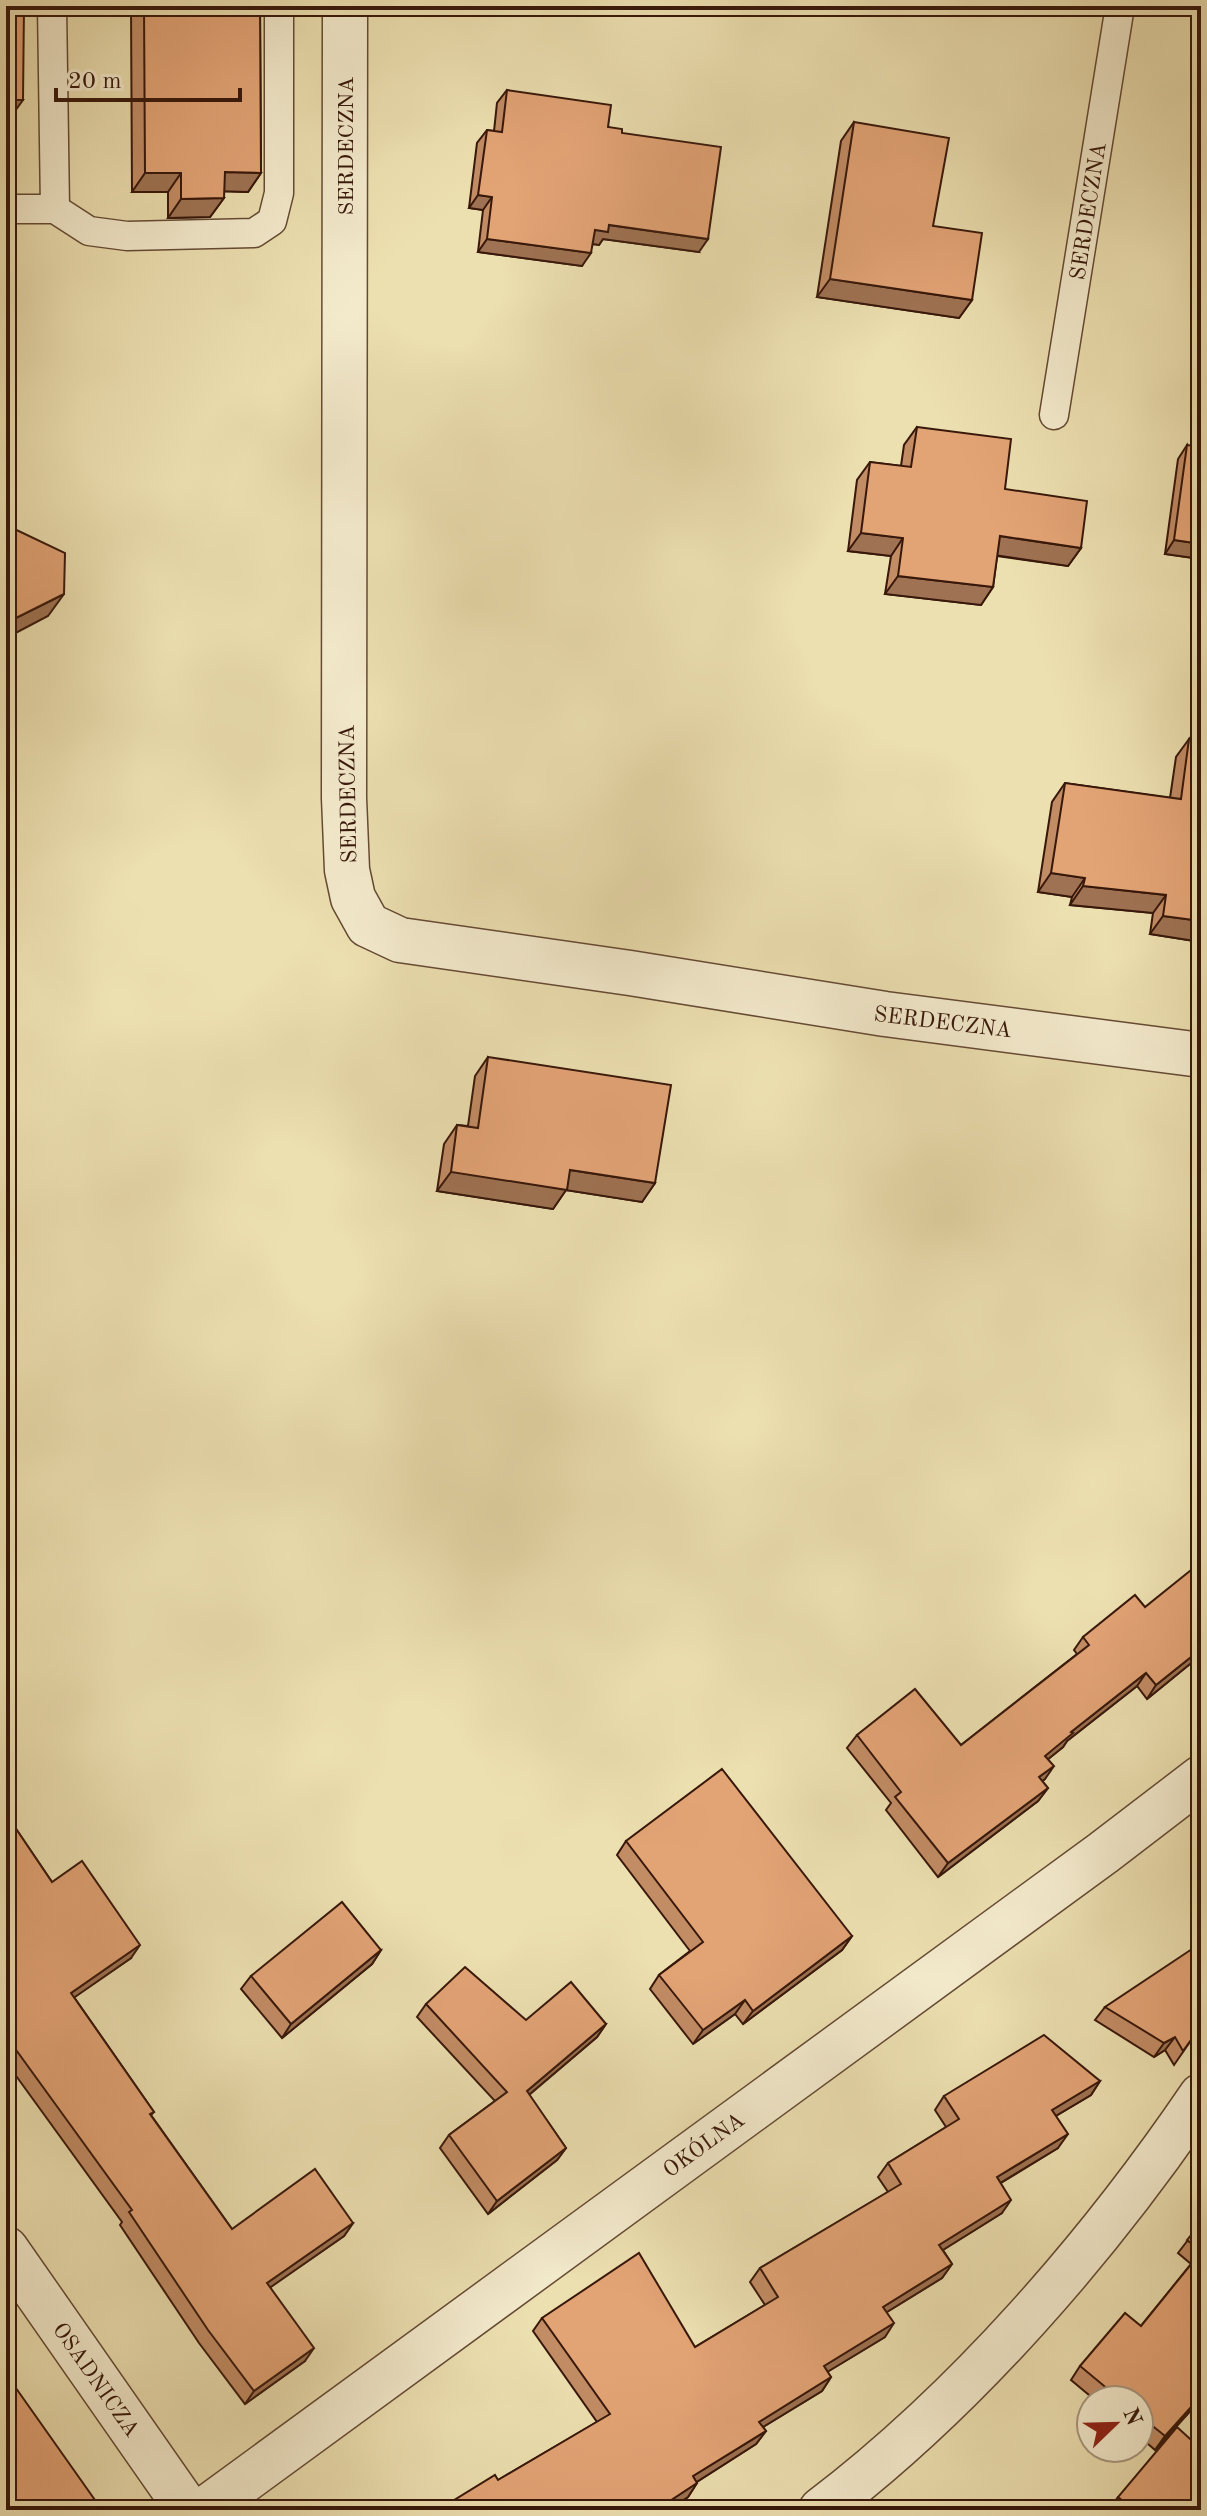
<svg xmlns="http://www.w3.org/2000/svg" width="1207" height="2516" font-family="'Old Standard TT',serif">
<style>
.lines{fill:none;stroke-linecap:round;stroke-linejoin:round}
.lane-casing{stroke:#654a34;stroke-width:31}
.street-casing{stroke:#654a34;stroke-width:47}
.lane{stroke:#f3eacc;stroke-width:28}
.street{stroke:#f3eacc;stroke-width:44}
.wall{fill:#c28c65;stroke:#38180b;stroke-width:2}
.shaded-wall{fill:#9e7252;stroke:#38180b;stroke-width:2}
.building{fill:#e2a375;stroke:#38180b;stroke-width:2}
.labels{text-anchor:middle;stroke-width:6;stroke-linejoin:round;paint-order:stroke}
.street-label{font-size:22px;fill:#38180b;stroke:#f3eacc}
</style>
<rect width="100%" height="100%" fill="#ecdfb0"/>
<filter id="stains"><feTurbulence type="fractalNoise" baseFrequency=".0025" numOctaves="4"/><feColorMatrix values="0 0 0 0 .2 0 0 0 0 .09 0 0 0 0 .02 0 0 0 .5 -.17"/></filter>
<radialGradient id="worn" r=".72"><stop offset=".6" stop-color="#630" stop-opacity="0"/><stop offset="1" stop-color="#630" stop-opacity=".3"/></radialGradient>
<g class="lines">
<defs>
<g id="lane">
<path d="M 52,6 L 55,209"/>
<path d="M 6,209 L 55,209 L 89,231 L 127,236 L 254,233 L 272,221 L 279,193 L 279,6"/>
<path d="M 1054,415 L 1120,6"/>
</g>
<g id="street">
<path d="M 345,6 L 344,798 L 347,870 L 353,898 L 368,925 L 400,940 L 630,973 L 885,1014 L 1201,1055"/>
<path d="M 6,2249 L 188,2510"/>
<path d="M 204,2510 L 1103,1853 L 1201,1778"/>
<path d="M 821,2510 C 966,2400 1099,2246 1201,2096"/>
</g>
</defs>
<!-- lane casing -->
<use href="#lane" class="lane-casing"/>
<!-- street casing -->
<use href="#street" class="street-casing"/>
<!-- lane -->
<use href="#lane" class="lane"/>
<!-- street -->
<use href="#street" class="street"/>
</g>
<!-- wall -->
<g class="wall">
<path d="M 131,6 L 260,6 L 261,173 L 248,192 L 224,191 L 224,198 L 210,217 L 168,218 L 168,192 L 132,192 Z"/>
<path d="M 507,90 L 608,127 L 622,133 L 699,252 L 603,239 L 599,245 L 593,244 L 582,266 L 478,252 L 483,210 L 469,208 L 477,143 L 487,130 L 494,131 L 497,103 Z"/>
<path d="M 854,122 L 933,226 L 972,300 L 959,318 L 817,297 L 841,141 Z"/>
<path d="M 917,427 L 1005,489 L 1081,548 L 1068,566 L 997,556 L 993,587 L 981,605 L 885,594 L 891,556 L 848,551 L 857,480 L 870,462 L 901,466 L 904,445 Z"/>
<path d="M 1187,445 L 1201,559 L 1165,554 L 1178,459 Z"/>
<path d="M 1189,739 L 1201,942 L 1150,934 L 1153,913 L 1070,905 L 1072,897 L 1038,892 L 1052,802 L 1065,783 L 1170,798 L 1176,757 Z"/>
<path d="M 488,1057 L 655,1183 L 642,1202 L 566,1190 L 553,1209 L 437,1191 L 444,1144 L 457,1125 L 468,1126 L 475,1076 Z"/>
<path d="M 1145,1607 L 1201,1655 L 1147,1699 L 1137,1686 L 1067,1741 L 1063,1747 L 1048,1759 L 1045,1779 L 1042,1781 L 1048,1788 L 1038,1801 L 938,1877 L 886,1810 L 891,1803 L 847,1748 L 857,1735 L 961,1745 L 1077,1654 L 1074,1650 L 1083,1637 Z"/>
<path d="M 6,1814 L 52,1882 L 131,1958 L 74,1997 L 154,2112 L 151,2115 L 232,2229 L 353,2223 L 344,2236 L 270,2287 L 305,2361 L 245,2404 L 199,2343 L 120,2225 L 122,2222 L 6,2062 Z"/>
<path d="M 626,1841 L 852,1936 L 842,1950 L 743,2024 L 735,2014 L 693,2044 L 650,1989 L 659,1975 L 690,1951 L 617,1855 Z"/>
<path d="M 381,1950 L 372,1964 L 282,2038 L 241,1989 L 251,1976 Z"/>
<path d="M 426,2004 L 526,2020 L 606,2024 L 597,2037 L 529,2095 L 566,2148 L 557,2160 L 488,2214 L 440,2148 L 449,2135 L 495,2101 L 417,2017 Z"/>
<path d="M 1105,2007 L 1201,2026 L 1174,2065 L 1165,2050 L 1154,2057 L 1095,2020 Z"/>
<path d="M 1100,2081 L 1091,2095 L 1056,2116 L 1058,2148 L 1001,2183 L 1002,2213 L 943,2250 L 952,2264 L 942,2278 L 887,2312 L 885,2337 L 827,2372 L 831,2377 L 822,2391 L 763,2427 L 766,2431 L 756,2444 L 697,2482 L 697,2483 L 688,2497 L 668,2510 L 438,2510 L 498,2480 L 597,2422 L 533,2331 L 542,2318 L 695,2347 L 765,2305 L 750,2282 L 760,2268 L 888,2192 L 878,2177 L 888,2163 L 946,2127 L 935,2110 L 944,2096 Z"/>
<path d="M 1201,2223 L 1201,2399 L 1155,2450 L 1139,2436 L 1139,2400 L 1095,2400 L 1071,2380 L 1080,2366 L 1141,2326 L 1191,2264 L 1178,2253 Z"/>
<path d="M 1118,2497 L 1201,2510 L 1113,2510 L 1110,2508 Z"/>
</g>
<!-- shaded-wall -->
<g class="shaded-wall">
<path d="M 6,100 L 23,100 L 7,122 L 6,122 Z"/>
<path d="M 225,172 L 261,173 L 248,192 L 212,191 Z"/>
<path d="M 145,173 L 181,173 L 168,192 L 132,192 Z"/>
<path d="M 478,195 L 492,197 L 483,210 L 469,208 Z"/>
<path d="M 224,198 L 210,217 L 168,218 L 181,199 Z"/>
<path d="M 609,225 L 708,239 L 699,252 L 603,239 L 599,245 L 586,243 L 595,230 Z"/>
<path d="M 487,239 L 591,253 L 582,266 L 478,252 Z"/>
<path d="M 830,279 L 972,300 L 959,318 L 817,297 Z"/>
<path d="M 861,533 L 903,538 L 891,556 L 848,551 Z"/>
<path d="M 1000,536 L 1081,548 L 1068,566 L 987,554 Z"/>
<path d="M 1174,540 L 1201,544 L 1201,559 L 1165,554 Z"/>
<path d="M 898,576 L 993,587 L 981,605 L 885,594 Z"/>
<path d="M 64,594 L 48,616 L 6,638 L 6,623 Z"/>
<path d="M 1051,873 L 1085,878 L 1072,897 L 1038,892 Z"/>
<path d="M 1083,886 L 1166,895 L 1153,913 L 1070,905 Z"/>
<path d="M 1163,916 L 1201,921 L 1201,942 L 1150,934 Z"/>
<path d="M 570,1170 L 655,1183 L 642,1202 L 566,1190 L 553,1209 L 437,1191 L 451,1172 Z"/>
<path d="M 1201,1649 L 1201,1655 L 1147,1699 L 1156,1685 Z"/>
<path d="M 1146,1673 L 1137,1686 L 1067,1741 L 1063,1747 L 1036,1769 L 1045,1756 L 1071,1732 Z"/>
<path d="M 1054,1766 L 1045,1779 L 1029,1791 L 1039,1777 Z"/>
<path d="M 1048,1788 L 1038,1801 L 938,1877 L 948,1863 Z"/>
<path d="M 852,1936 L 842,1950 L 743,2024 L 753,2011 Z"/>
<path d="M 140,1945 L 131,1958 L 62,2006 L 71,1993 Z"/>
<path d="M 381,1950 L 372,1964 L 282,2038 L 291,2024 Z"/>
<path d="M 745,2000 L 735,2014 L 693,2044 L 703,2030 Z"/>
<path d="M 606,2024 L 597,2037 L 518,2104 L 527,2091 Z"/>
<path d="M 1175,2037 L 1165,2050 L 1154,2057 L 1164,2043 Z"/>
<path d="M 1100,2081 L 1091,2095 L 1042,2124 L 1052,2110 Z"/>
<path d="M 1068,2134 L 1058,2148 L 987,2191 L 997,2177 Z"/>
<path d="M 566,2148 L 557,2160 L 488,2214 L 497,2201 Z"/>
<path d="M 1011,2200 L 1002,2213 L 930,2258 L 939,2245 Z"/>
<path d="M 353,2223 L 344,2236 L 258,2296 L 267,2283 Z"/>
<path d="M 952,2264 L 942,2278 L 874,2320 L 883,2307 Z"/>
<path d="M 894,2323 L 885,2337 L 814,2380 L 824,2366 Z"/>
<path d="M 314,2348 L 305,2361 L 245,2404 L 254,2391 Z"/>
<path d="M 831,2377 L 822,2391 L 750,2435 L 759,2422 Z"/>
<path d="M 1201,2396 L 1201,2399 L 1155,2450 L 1165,2436 Z"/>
<path d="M 766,2431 L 756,2444 L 684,2490 L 693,2476 Z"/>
<path d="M 697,2483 L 688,2497 L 668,2510 L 656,2510 Z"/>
</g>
<!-- building -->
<g class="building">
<path d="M 6,6 L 24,6 L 23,100 L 6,100 Z"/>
<path d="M 144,6 L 260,6 L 261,173 L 225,172 L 224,198 L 181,199 L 181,173 L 145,173 Z"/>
<path d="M 507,90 L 611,105 L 608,127 L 622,129 L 622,133 L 721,147 L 708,239 L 609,225 L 608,232 L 595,230 L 591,253 L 487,239 L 492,197 L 478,195 L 487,130 L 502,132 Z"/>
<path d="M 854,122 L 949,138 L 933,226 L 982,233 L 972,300 L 830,279 Z"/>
<path d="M 917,427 L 1011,439 L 1005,489 L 1087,501 L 1081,548 L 1000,536 L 993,587 L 898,576 L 903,538 L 861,533 L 870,462 L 911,467 Z"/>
<path d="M 1187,445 L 1201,447 L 1201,544 L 1174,540 Z"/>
<path d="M 6,525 L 65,553 L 64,594 L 6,623 Z"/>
<path d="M 1189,739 L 1201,741 L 1201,921 L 1163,916 L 1166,895 L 1083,886 L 1085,878 L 1051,873 L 1065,783 L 1181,799 Z"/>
<path d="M 488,1057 L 671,1085 L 655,1183 L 570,1170 L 567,1190 L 451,1172 L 457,1125 L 478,1128 Z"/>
<path d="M 1201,1562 L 1201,1649 L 1156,1685 L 1146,1673 L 1071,1732 L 1073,1733 L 1045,1756 L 1054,1766 L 1039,1777 L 1048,1788 L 948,1863 L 895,1797 L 901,1792 L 857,1735 L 915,1689 L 961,1745 L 1089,1645 L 1083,1637 L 1135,1595 L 1145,1607 Z"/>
<path d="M 722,1769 L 852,1936 L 753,2011 L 745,2000 L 703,2030 L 659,1975 L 703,1942 L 626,1841 Z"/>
<path d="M 6,1814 L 52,1882 L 82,1861 L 140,1945 L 71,1993 L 154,2112 L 150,2114 L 232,2229 L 315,2169 L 353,2223 L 267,2283 L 314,2348 L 254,2391 L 208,2330 L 129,2212 L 132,2210 L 6,2036 L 6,1939 L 10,1936 L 6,1931 Z"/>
<path d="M 342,1902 L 381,1950 L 291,2024 L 251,1976 Z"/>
<path d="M 1201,1943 L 1201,2026 L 1183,2051 L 1175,2037 L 1164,2043 L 1105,2007 Z"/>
<path d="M 465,1967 L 526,2020 L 571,1982 L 606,2024 L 527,2091 L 566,2148 L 497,2201 L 449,2135 L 507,2092 L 426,2004 Z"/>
<path d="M 1044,2035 L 1100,2081 L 1052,2110 L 1068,2134 L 997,2177 L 1011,2200 L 939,2245 L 952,2264 L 883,2307 L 894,2323 L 824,2366 L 831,2377 L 759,2422 L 766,2431 L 693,2476 L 697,2483 L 656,2510 L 645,2510 L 643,2507 L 637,2510 L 438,2510 L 495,2475 L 498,2480 L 610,2414 L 542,2318 L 639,2253 L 695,2347 L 778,2297 L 760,2268 L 901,2184 L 888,2163 L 959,2119 L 944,2096 Z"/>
<path d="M 1201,2223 L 1201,2251 L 1187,2240 Z"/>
<path d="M 1201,2252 L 1201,2396 L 1165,2436 L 1139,2415 L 1139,2400 L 1121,2400 L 1080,2366 L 1125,2313 L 1141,2326 Z"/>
<path d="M 6,2374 L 102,2510 L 6,2510 Z"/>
<path d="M 1177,2427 L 1201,2449 L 1201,2510 L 1134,2510 L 1118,2497 Z"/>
</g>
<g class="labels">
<!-- street labels -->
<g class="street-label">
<text transform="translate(345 146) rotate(-90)" y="8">SERDECZNA</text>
<text transform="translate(1087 211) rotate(-81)" y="8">SERDECZNA</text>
<text transform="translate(347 794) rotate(-91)" y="8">SERDECZNA</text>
<text transform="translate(943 1021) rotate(7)" y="8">SERDECZNA</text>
<text transform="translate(703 2144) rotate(-36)" y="8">OKÓLNA</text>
<text transform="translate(97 2379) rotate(55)" y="8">OSADNICZA</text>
</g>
</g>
<!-- margin -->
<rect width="1207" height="2516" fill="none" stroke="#ecdfb0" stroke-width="32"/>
<rect x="8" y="8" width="1191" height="2500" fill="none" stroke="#38180b" stroke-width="4"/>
<rect x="16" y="16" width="1175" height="2484" fill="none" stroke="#38180b" stroke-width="2"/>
<!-- north arrow -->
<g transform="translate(1115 2424) rotate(67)"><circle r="38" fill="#f3eacc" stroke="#a8967f" stroke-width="2"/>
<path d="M0-6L14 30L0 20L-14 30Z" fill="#8f2418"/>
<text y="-12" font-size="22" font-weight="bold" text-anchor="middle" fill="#38180b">N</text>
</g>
<!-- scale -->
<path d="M56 88v12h184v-12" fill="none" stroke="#38180b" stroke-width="4"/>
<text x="68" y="88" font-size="24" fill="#38180b" stroke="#f3eacc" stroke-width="6" paint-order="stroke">20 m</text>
<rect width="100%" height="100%" filter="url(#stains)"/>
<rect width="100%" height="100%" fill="url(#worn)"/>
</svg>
